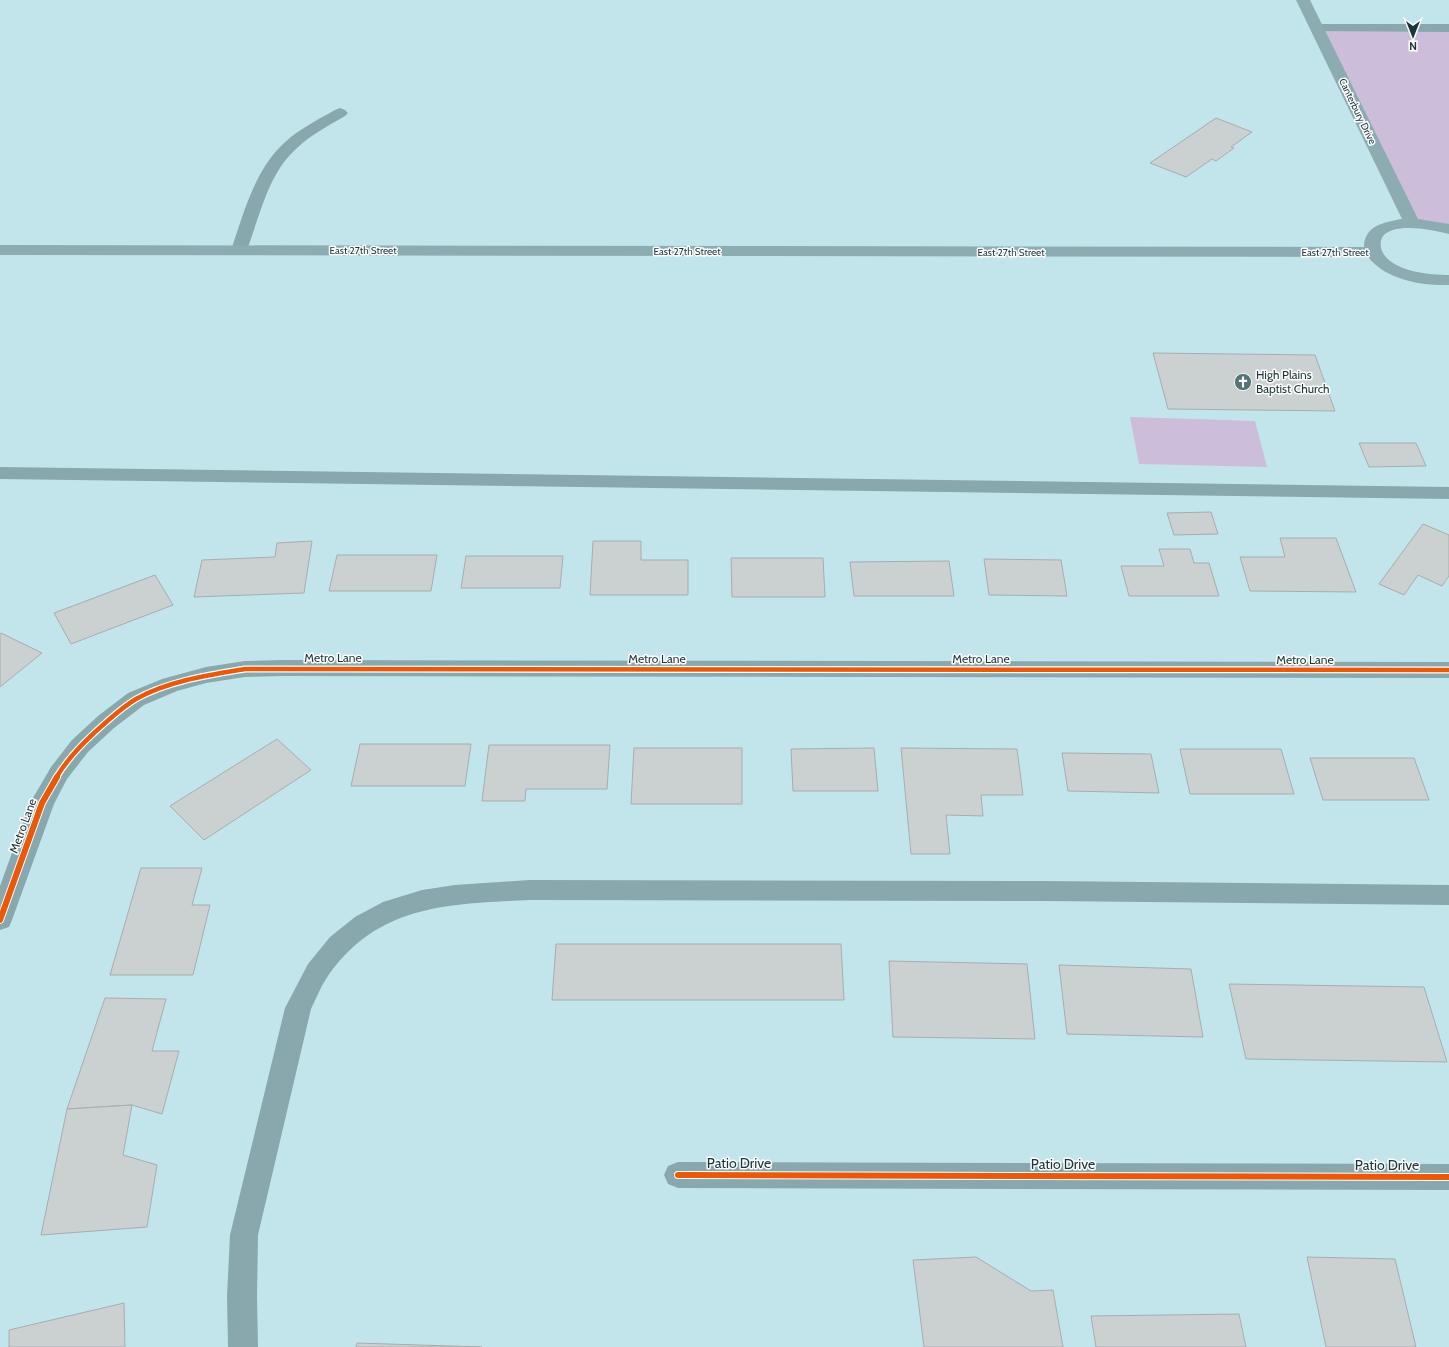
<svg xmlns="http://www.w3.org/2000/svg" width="1449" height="1347" font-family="Cabin,sans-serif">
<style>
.green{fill:#ccbddb}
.building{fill:#cbd0d1;stroke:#a7adae}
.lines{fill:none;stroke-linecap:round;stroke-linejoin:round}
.minor{fill:#88a8ad;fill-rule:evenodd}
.major{fill:#8cacb1;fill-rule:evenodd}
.cycleway-far1-casing{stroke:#fff;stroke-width:7}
.cycleway-casing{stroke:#fff;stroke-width:8}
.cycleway-far1{stroke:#e8590c;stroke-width:4.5}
.cycleway{stroke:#e8590c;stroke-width:6}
.labels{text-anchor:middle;stroke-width:3;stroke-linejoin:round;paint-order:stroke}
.far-street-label{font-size:10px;fill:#1b3539;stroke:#fff}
.poi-label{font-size:12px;fill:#1b3539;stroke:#fff;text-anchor:start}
.street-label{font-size:12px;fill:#1b3539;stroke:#fff}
.near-street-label{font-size:14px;fill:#1b3539;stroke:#fff}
</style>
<rect width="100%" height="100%" fill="#c2e5ec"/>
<!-- green -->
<g class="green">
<path d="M 1317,28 L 1449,28 L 1449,229 L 1412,223 Z"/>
<path d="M 1130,417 L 1255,421 L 1267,467 L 1139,464 Z"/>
</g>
<!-- building -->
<g class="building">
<path d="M 1216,118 L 1252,132 L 1231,147 L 1234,148 L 1216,161 L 1212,159 L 1186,177 L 1150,163 Z"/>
<path d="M 1153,353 L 1315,355 L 1335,411 L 1168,409 Z"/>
<path d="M 1359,443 L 1416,443 L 1426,466 L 1369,467 Z"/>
<path d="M 1211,512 L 1218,534 L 1174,535 L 1167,513 Z"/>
<path d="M 1423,524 L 1449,535 L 1449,576 L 1442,586 L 1418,575 L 1404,595 L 1379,584 Z"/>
<path d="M 1280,538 L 1336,538 L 1356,592 L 1250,591 L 1240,557 L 1285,557 Z"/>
<path d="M 312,541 L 304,593 L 194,597 L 202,560 L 275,557 L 277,543 Z"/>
<path d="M 593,541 L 641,541 L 641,560 L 688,560 L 688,595 L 590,595 Z"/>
<path d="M 1159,549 L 1190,549 L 1194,563 L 1209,563 L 1219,596 L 1129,596 L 1121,566 L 1164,566 Z"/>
<path d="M 337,555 L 437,555 L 431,591 L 329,591 Z"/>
<path d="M 466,556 L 563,556 L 560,588 L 461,588 Z"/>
<path d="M 731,558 L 823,558 L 825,597 L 732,597 Z"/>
<path d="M 984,559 L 1061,560 L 1067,596 L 989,595 Z"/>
<path d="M 949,561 L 954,596 L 854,596 L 850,562 Z"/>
<path d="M 155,575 L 173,605 L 71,644 L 54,613 Z"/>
<path d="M 1,633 L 42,653 L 0,687 L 0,634 Z"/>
<path d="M 277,739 L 311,770 L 204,840 L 170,806 Z"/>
<path d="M 360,744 L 471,744 L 465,786 L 351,786 Z"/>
<path d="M 489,745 L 610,745 L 607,789 L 526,789 L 525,801 L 482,801 Z"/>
<path d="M 634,748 L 742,748 L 742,804 L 631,804 Z"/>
<path d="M 874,748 L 878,791 L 793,791 L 791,749 Z"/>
<path d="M 901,748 L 1017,749 L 1023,795 L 981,795 L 983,816 L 946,815 L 950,854 L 911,854 Z"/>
<path d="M 1180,749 L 1281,749 L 1294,794 L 1190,794 Z"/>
<path d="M 1062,753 L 1151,754 L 1159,793 L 1068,791 Z"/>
<path d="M 1310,758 L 1414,758 L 1429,800 L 1323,800 Z"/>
<path d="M 141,868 L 202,868 L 192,905 L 210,905 L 193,975 L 110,975 Z"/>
<path d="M 556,944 L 841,944 L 844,1000 L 552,1000 Z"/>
<path d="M 889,961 L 1027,964 L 1035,1039 L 893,1037 Z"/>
<path d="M 1059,965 L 1191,969 L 1203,1037 L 1067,1034 Z"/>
<path d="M 1229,984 L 1424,987 L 1447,1062 L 1246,1059 Z"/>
<path d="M 105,998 L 166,999 L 152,1051 L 179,1051 L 162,1114 L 132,1105 L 67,1109 Z"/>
<path d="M 132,1105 L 123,1155 L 157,1165 L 147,1227 L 41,1235 L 67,1109 Z"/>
<path d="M 976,1257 L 1031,1291 L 1053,1290 L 1063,1347 L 924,1347 L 913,1260 Z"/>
<path d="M 1307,1257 L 1395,1259 L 1416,1347 L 1326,1347 Z"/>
<path d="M 124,1303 L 125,1347 L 9,1347 L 9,1330 Z"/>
<path d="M 1239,1314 L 1246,1347 L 1096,1347 L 1091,1316 Z"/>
<path d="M 357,1343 L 482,1347 L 356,1347 Z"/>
</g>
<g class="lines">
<!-- minor -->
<g class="minor">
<path d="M 1317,24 L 1449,24 L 1449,32 L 1312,31 L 1310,28 L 1312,25 Z"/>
<path d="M 340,108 L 345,110 L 348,113 L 345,116 C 326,127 305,138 290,155 C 267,180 259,218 247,250 L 245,254 L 239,255 L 233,254 L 231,250 C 243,215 253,176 279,148 C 294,132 315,121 335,110 Z"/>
<path d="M 0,467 L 1449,487 L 1449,499 L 0,479 Z"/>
<path d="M 283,660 L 1449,662 L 1449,678 L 283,676 L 245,677 L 206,683 L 177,691 L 144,705 L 114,728 L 88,752 L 67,779 L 54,804 L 12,920 L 9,927 L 0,930 L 0,886 L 30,803 L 51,767 L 72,740 L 98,716 L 128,693 L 162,679 L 206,667 L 245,661 Z"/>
<path d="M 529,880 L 1045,881 L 1449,885 L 1449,905 L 1045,901 L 529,900 C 448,904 376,904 326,979 C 320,988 316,999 311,1009 L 258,1235 L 257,1296 L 258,1347 L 228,1347 L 227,1296 L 230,1235 L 285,1008 L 308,964 L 330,937 L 355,917 L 383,902 L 422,890 L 455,885 Z"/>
<path d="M 678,1162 L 1449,1164 L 1449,1190 L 678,1188 L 668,1184 L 664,1175 L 668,1166 Z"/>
</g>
<!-- major -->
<path class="major" d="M 1296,0 L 1310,0 L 1418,219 L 1449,224 L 1449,234 C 1432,230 1400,223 1385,234 C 1381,237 1380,243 1381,248 C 1387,271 1429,275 1449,275 L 1449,285 C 1422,286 1386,280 1368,257 L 0,255 L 0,245 L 1364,247 C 1364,226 1384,222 1402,219 Z"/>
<defs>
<path id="cycleway-far1" d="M 56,778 C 66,761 79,747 93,734 C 106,722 121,708 136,699 C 168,681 209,675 245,669 L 1449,670"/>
<g id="cycleway">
<path d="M 0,920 L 42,803 L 57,777"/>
<path d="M 678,1175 L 1449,1177"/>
</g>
</defs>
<!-- cycleway-far1 casing -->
<use href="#cycleway-far1" class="cycleway-far1-casing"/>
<!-- cycleway casing -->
<use href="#cycleway" class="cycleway-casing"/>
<!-- cycleway-far1 -->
<use href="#cycleway-far1" class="cycleway-far1"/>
<!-- cycleway -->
<use href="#cycleway" class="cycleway"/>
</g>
<!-- icons -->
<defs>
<symbol id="church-disc" viewBox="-11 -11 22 22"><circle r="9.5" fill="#557378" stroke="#fff"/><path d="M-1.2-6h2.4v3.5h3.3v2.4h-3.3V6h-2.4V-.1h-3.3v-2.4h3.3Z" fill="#fff"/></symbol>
</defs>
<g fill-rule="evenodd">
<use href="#church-disc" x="1233" y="372" width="20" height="20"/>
</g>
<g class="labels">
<!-- far-street labels -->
<g class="far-street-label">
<text transform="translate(1358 111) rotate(64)" y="4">Canterbury Drive</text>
<text x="363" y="254">East 27th Street</text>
<text x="687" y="255">East 27th Street</text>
<text x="1011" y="256">East 27th Street</text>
<text x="1335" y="256">East 27th Street</text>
</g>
<!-- poi labels -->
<g class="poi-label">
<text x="1256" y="379">High Plains<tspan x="1256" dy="14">Baptist Church</tspan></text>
</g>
<!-- street labels -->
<g class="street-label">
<text x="333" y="662">Metro Lane</text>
<text x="657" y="663">Metro Lane</text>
<text x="981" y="663">Metro Lane</text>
<text x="1305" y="664">Metro Lane</text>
<text transform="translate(23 826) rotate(-70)" y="4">Metro Lane</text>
</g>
<!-- near-street labels -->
<g class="near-street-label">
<text x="739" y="1168">Patio Drive</text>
<text x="1063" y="1169">Patio Drive</text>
<text x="1387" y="1170">Patio Drive</text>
</g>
</g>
<!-- north arrow -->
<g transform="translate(1413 36) rotate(180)" stroke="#ffffff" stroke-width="3" paint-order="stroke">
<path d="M0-3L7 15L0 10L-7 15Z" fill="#1b3539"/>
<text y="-6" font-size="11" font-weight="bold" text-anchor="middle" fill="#1b3539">N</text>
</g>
</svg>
